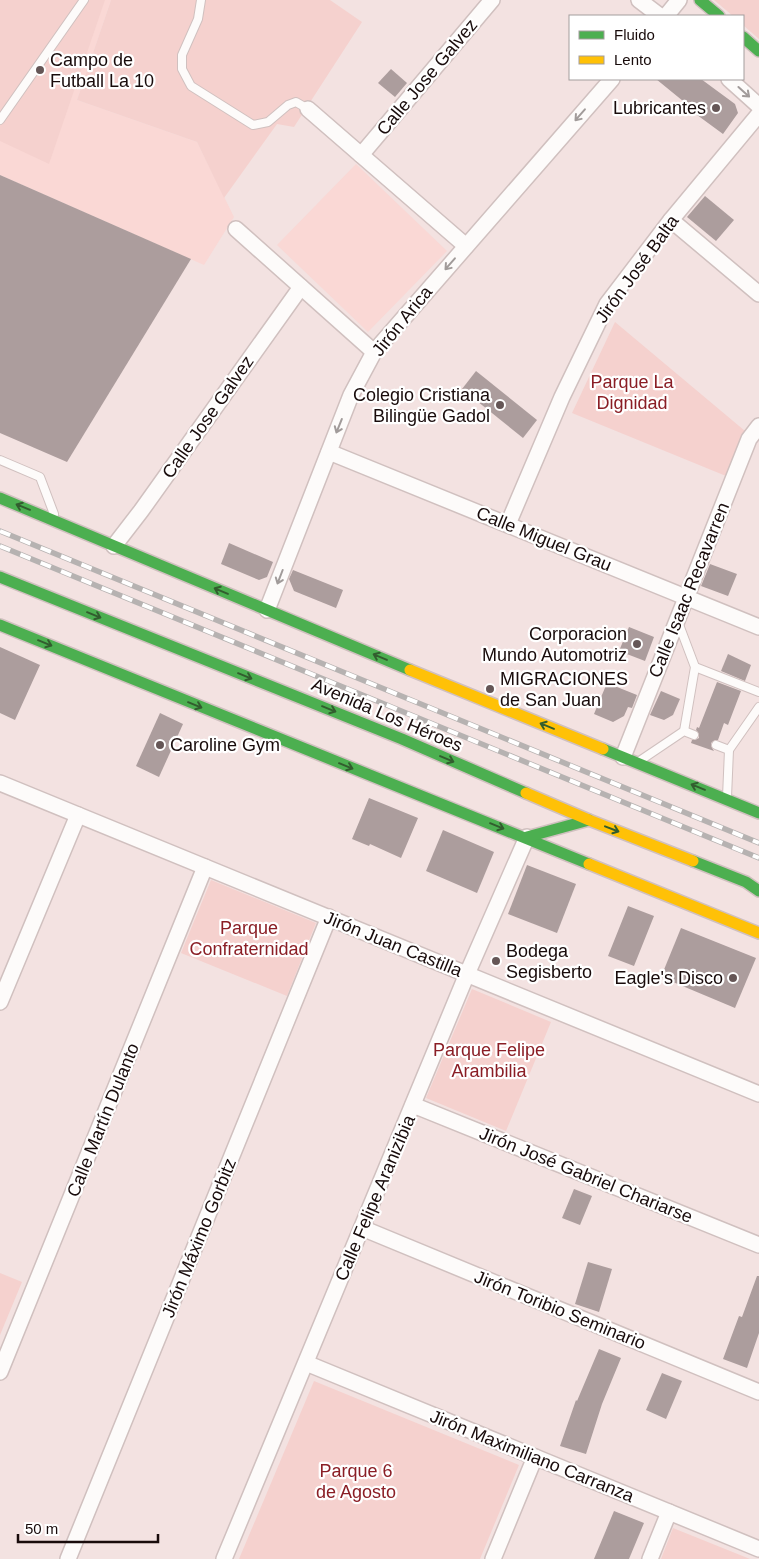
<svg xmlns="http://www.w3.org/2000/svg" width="759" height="1559" font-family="Helvetica,sans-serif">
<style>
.built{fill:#fad8d5}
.green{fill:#f5d1ce}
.building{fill:#ac9d9d}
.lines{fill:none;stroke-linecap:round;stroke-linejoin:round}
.lane-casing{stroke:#d0c0bf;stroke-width:10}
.street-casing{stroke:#d0c0bf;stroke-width:18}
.fast-casing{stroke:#d0c0bf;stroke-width:14}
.slow-casing{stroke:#d0c0bf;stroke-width:14}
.lane{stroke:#fdfbfa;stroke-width:8}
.street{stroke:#fdfbfa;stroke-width:15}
.fast{stroke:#4caf50;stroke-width:11}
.slow{stroke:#ffc107;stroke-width:11}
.rail-casing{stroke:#b6b2b1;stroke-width:5.5}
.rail{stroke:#fff;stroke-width:4;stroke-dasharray:11;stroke-linecap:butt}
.oneway{stroke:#a19b9a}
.oneway2{stroke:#325d2e}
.poi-dot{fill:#655656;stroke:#fff;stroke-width:2}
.labels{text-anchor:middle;stroke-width:4.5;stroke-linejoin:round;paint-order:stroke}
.poi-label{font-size:18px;fill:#180b0b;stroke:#fff;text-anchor:start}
.street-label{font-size:18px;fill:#180b0b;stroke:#fff}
.park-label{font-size:18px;fill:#8a1e25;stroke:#fff}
</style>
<rect width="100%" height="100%" fill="#f3e2e1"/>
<!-- built -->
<g class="built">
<path d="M 0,0 L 111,0 L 77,100 L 197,142 L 234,217 L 204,265 L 0,175 Z"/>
<path d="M 356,164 L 447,251 L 368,332 L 277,245 Z"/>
</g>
<!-- green -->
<g class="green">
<path d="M 0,0 L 105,0 L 49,164 L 0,141 Z"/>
<path d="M 111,0 L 330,0 L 362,22 L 294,127 L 277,124 L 224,198 L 197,142 L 77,100 Z"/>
<path d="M 714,0 L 759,0 L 759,39 L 743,25 L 743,16 L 733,16 Z"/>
<path d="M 615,322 L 745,431 L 726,476 L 572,413 Z"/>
<path d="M 211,880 L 316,923 L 287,996 L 181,953 Z"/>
<path d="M 472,989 L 551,1022 L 506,1131 L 426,1098 Z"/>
<path d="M 0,1273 L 22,1282 L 0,1335 Z"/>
<path d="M 314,1381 L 519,1465 L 480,1559 L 239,1559 Z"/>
<path d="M 673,1528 L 750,1559 L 661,1559 Z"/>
</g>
<!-- building -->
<g class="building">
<path d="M 391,69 L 407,83 L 395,97 L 378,83 Z"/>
<path d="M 656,79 L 701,79 L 735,104 L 738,113 L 723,134 L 693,112 L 694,110 Z"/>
<path d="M 0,175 L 191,259 L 67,462 L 0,433 Z"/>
<path d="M 705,196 L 734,220 L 716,241 L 687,217 Z"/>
<path d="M 476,371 L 537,420 L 523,438 L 462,389 Z"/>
<path d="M 229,543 L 273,562 L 267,577 L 259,580 L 221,564 Z"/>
<path d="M 710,564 L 737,574 L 728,596 L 701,586 Z"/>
<path d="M 293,570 L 343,590 L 336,608 L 294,591 L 289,579 Z"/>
<path d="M 629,627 L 654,637 L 645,661 L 619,651 Z"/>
<path d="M 0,647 L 40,665 L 15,720 L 0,713 Z"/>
<path d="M 728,654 L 751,665 L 745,681 L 721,671 Z"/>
<path d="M 717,682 L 741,691 L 728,725 L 724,723 L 718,740 L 715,740 L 711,743 L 711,746 L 714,751 L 691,743 L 692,740 L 695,740 L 699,738 L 699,734 L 696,730 L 697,727 L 699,728 Z"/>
<path d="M 607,683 L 637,695 L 632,708 L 628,707 L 624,716 L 613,722 L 594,714 Z"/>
<path d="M 661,691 L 680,699 L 673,715 L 664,720 L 650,715 Z"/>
<path d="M 160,713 L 183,724 L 159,777 L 136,766 Z"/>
<path d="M 369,798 L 418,818 L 401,858 L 370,844 L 369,846 L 352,839 Z"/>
<path d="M 443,830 L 494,852 L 477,893 L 426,871 Z"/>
<path d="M 527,865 L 576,884 L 557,933 L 508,914 Z"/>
<path d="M 628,906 L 654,916 L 634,966 L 608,956 Z"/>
<path d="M 681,928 L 756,958 L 735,1008 L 661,977 Z"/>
<path d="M 574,1189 L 592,1196 L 580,1225 L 562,1218 Z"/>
<path d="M 588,1262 L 612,1269 L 599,1312 L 575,1304 Z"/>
<path d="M 757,1276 L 759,1276 L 759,1333 L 747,1368 L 723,1359 L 739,1316 L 742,1317 Z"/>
<path d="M 599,1349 L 621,1358 L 602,1404 L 586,1454 L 560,1446 L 576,1400 L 577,1401 Z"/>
<path d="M 662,1373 L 682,1381 L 666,1419 L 646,1410 Z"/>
<path d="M 614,1511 L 644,1523 L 629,1559 L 594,1559 Z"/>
</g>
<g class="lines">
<defs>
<g id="lane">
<path d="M 201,0 L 198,19 L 182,55 L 182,69 L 191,86 L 253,125 L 268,122 L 288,105 L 296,102 L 308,109"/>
<path d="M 0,120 L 84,0"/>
<path d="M 0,460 L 40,477 L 54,514"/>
<path d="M 678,622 L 695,667 L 684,731"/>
<path d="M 695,667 L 759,692"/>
<path d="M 716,745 L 729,750 L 727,797"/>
<path d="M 729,750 L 759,707"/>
<path d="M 641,760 L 684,731 L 694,735"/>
</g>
<g id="street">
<path d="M 639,0 L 660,16"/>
<path d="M 666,16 L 679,0"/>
<path d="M 729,79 L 759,106"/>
<path d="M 308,109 L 466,246"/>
<path d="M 361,155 L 492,0"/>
<path d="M 671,220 L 759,294"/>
<path d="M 236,229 L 374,352"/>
<path d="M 329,452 L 759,627"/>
<path d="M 508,524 L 562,397 L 607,304 L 671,220 L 759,114"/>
<path d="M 114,546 L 141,511 L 301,287"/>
<path d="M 267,610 L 351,395 L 374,352 L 612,79"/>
<path d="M 623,757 L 749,439 L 759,426"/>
<path d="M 0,783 L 759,1094"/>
<path d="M 0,1002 L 78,815"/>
<path d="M 413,1105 L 759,1245"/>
<path d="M 362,1228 L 759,1392"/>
<path d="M 306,1363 L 759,1549"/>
<path d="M 0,1372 L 205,867"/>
<path d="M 68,1559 L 329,917"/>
<path d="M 224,1559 L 467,974 L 527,837"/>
<path d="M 493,1559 L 535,1457"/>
<path d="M 650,1559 L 669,1512"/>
</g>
<g id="fast">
<path d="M 700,0 L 719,16"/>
<path d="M 743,37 L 759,51"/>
<path d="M 0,498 L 410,670"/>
<path d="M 0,577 L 402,739 L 526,793"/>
<path d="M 0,625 L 589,864"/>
<path d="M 603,749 L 759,813"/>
<path d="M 527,837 L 589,820"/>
<path d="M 693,861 L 746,882 L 759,891"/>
</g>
<g id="slow">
<path d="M 410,670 L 603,749"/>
<path d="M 526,793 L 589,820 L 693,861"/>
<path d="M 589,864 L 759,933"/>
</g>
</defs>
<!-- lane casing -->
<use href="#lane" class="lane-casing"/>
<!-- street casing -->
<use href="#street" class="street-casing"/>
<!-- fast casing -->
<use href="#fast" class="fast-casing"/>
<!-- slow casing -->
<use href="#slow" class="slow-casing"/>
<!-- lane -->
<use href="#lane" class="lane"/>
<!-- street -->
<use href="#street" class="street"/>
<!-- fast -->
<use href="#fast" class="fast"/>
<!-- slow -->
<use href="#slow" class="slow"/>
<defs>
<g id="rail">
<path d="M 0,531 L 759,843"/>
<path d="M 0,546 L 759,858"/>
</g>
</defs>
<!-- rail casing -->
<use href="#rail" class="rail-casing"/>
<!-- rail -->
<use href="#rail" class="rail"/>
</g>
<!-- one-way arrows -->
<defs><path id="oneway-shaft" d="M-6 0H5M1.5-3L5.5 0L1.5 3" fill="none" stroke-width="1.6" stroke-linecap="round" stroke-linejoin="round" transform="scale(1.25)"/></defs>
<g class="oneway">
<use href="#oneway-shaft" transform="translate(744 92) rotate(42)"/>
<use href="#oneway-shaft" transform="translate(580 115) rotate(131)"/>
<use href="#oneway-shaft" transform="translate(450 264) rotate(131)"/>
<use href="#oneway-shaft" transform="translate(339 426) rotate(112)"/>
<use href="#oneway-shaft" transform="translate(280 577) rotate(111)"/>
</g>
<g class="oneway2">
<use href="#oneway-shaft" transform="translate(23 507) rotate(-158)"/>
<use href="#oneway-shaft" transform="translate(221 591) rotate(-157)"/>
<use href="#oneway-shaft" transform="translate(94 615) rotate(22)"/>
<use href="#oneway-shaft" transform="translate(45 643) rotate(22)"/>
<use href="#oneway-shaft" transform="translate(380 657) rotate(-157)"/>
<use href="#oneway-shaft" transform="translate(245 676) rotate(22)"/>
<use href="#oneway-shaft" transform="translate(195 705) rotate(22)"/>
<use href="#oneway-shaft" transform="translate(329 709) rotate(22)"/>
<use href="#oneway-shaft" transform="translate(547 726) rotate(-158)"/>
<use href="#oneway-shaft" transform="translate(447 759) rotate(23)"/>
<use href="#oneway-shaft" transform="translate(346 766) rotate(22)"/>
<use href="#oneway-shaft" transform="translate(698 787) rotate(-158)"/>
<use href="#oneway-shaft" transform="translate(497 826) rotate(22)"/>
<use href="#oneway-shaft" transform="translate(612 829) rotate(21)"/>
</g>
<!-- markers -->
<g class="poi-dot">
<circle cx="40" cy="70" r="5"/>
<circle cx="716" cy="108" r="5"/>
<circle cx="500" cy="405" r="5"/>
<circle cx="637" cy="644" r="5"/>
<circle cx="490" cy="689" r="5"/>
<circle cx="160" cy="745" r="5"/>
<circle cx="496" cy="961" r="5"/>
<circle cx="733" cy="978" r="5"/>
</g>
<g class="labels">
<!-- poi labels -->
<g class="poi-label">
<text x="50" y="66">Campo de<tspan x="50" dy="21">Futball La 10</tspan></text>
<text x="706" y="114" text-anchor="end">Lubricantes</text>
<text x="490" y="401" text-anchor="end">Colegio Cristiana<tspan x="490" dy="21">Bilingüe Gadol</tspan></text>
<text x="627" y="640" text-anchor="end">Corporacion<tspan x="627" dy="21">Mundo Automotriz</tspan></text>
<text x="500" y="685">MIGRACIONES<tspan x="500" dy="21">de San Juan</tspan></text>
<text x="170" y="751">Caroline Gym</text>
<text x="506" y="957">Bodega<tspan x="506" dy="21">Segisberto</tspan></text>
<text x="723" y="984" text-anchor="end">Eagle's Disco</text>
</g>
<!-- street labels -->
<g class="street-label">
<text transform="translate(427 77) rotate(-50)" y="6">Calle Jose Galvez</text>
<text transform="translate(637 269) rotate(-54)" y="6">Jirón José Balta</text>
<text transform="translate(402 321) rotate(-51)" y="6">Jirón Arica</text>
<text transform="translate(208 417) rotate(-55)" y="6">Calle Jose Galvez</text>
<text transform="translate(544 539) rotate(22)" y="6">Calle Miguel Grau</text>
<text transform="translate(689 590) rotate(-68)" y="6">Calle Isaac Recavarren</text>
<text transform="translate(387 715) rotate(23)" y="6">Avenida Los Héroes</text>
<text transform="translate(393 944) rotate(22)" y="6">Jirón Juan Castilla</text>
<text transform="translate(103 1120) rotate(-68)" y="6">Calle Martín Dulanto</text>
<text transform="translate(586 1175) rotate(22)" y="6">Jirón José Gabriel Chariarse</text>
<text transform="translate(375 1198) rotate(-67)" y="6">Calle Felipe Aranizibia</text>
<text transform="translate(199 1238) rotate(-68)" y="6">Jirón Máximo Gorbitz</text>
<text transform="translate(560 1310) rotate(22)" y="6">Jirón Toribio Seminario</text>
<text transform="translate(532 1456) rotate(22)" y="6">Jirón Maximiliano Carranza</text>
</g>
<!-- park labels -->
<g class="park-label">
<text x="632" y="388">Parque La<tspan x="632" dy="21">Dignidad</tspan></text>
<text x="249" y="934">Parque<tspan x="249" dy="21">Confraternidad</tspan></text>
<text x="489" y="1056">Parque Felipe<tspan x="489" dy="21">Arambilia</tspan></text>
<text x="356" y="1477">Parque 6<tspan x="356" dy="21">de Agosto</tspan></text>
</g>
</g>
<!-- legend -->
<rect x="569" y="15" width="175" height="65" fill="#ffffff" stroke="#a39d9d"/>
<rect x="579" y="31" width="25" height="8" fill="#4caf50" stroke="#a39d9d"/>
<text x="614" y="40" font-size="15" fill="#180b0b">Fluido</text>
<rect x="579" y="56" width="25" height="8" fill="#ffc107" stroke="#a39d9d"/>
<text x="614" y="65" font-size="15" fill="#180b0b">Lento</text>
<!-- scale -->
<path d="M18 1534v8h140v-8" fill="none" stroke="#180b0b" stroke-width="2.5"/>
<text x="25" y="1534" font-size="15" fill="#180b0b" stroke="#ffffff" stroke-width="4" paint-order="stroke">50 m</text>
</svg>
